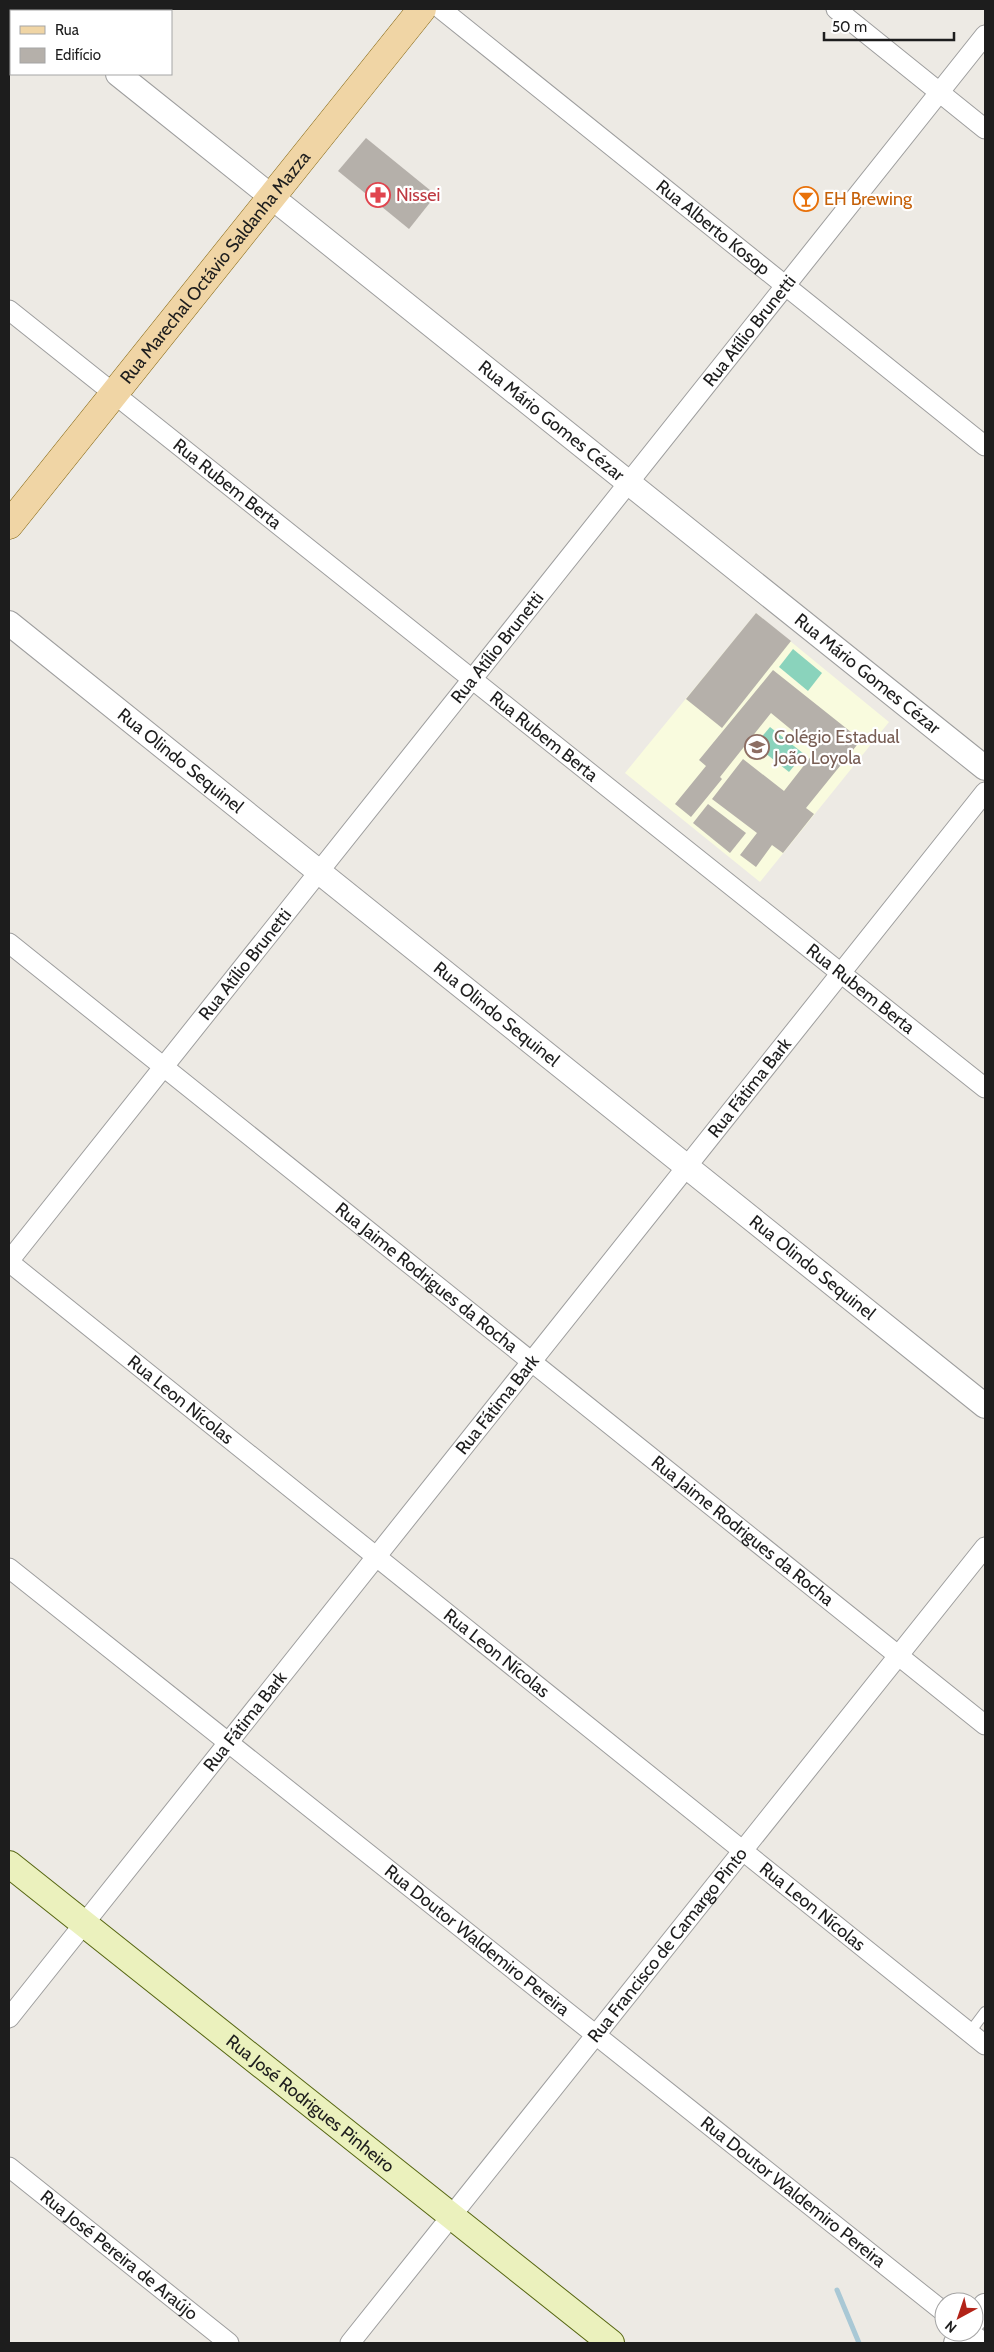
<svg xmlns="http://www.w3.org/2000/svg" width="994" height="2352" font-family="Cabin,sans-serif">
<style>
.education{fill:#f9fbde}
.pitch{fill:#8ad3bc}
.lines{fill:none;stroke-linecap:round;stroke-linejoin:round}
.stream{stroke:#a9c8d5;stroke-width:5}
.building{fill:#b5b0aa}
.service-casing{stroke:#9e9e9e;stroke-width:12}
.minor-casing{stroke:#9e9e9e;stroke-width:21}
.tertiary-casing{stroke:#9e9e9e;stroke-width:26}
.secondary-casing{stroke:#566611;stroke-width:28}
.primary-casing{stroke:#846611;stroke-width:29}
.service{stroke:#fff;stroke-width:10}
.minor{stroke:#fff;stroke-width:19}
.tertiary{stroke:#fff;stroke-width:24}
.secondary{stroke:#ebf1bd;stroke-width:26}
.primary{stroke:#f0d5a5;stroke-width:28}
.labels{text-anchor:middle;stroke-width:4.5;stroke-linejoin:round;paint-order:stroke}
.health-label{font-size:18px;fill:#be3a42;stroke:#fff;text-anchor:start}
.food-label{font-size:18px;fill:#c56008;stroke:#fff;text-anchor:start}
.street-label{font-size:18px;fill:#1d1d1d;stroke:#fff}
.education-label{font-size:18px;fill:#785e54;stroke:#fff;text-anchor:start}
</style>
<rect width="100%" height="100%" fill="#edeae4"/>
<!-- education -->
<path class="education" d="M 756,613 L 889,722 L 760,882 L 625,773 Z"/>
<!-- pitch -->
<g class="pitch">
<path d="M 793,649 L 822,673 L 808,691 L 779,667 Z"/>
<path d="M 770,727 L 804,754 L 789,772 L 755,745 Z"/>
</g>
<g class="lines">
<!-- stream -->
<path class="stream" d="M 837,2290 L 859,2343"/>
</g>
<!-- building -->
<g class="building">
<path d="M 366,138 L 436,195 L 409,229 L 338,171 Z"/>
<path d="M 756,613 L 791,641 L 722,728 L 686,699 Z"/>
<path d="M 773,670 L 861,740 L 806,808 L 814,814 L 783,853 L 772,845 L 756,867 L 740,855 L 757,833 L 712,799 L 743,759 L 784,791 L 816,750 L 771,713 L 720,777 L 722,779 L 691,817 L 675,804 L 706,766 L 699,760 Z"/>
<path d="M 708,804 L 746,833 L 730,853 L 693,823 Z"/>
</g>
<g class="lines">
<defs>
<path id="service" d="M 970,2032 L 985,2012"/>
<g id="minor">
<path id="s1" d="M 441,9 L 985,446"/>
<path d="M 836,9 L 985,129"/>
<path id="s2" d="M 9,310 L 985,1088"/>
<path id="s3" d="M 9,943 L 985,1725"/>
<path id="s4" d="M 9,1261 L 985,35"/>
<path id="s5" d="M 9,1262 L 985,2045"/>
<path id="s6" d="M 9,1568 L 944,2312"/>
<path id="s7" d="M 9,2018 L 985,792"/>
<path id="s8" d="M 9,2167 L 229,2343"/>
<path d="M 970,2332 L 984,2343"/>
<path id="s9" d="M 350,2343 L 985,1547"/>
</g>
<g id="tertiary">
<path d="M 37,9 L 40,11"/>
<path id="s10" d="M 118,74 L 985,768"/>
<path id="s11" d="M 9,623 L 985,1406"/>
<path d="M 974,2320 L 985,2306"/>
<path d="M 956,2343 L 964,2332"/>
</g>
<g id="secondary">
<path id="s12" d="M 9,1864 L 611,2343"/>
</g>
<g id="primary">
<path id="s13" d="M 9,525 L 422,9"/>
</g>
</defs>
<!-- service casing -->
<use href="#service" class="service-casing"/>
<!-- minor casing -->
<use href="#minor" class="minor-casing"/>
<!-- tertiary casing -->
<use href="#tertiary" class="tertiary-casing"/>
<!-- secondary casing -->
<use href="#secondary" class="secondary-casing"/>
<!-- primary casing -->
<use href="#primary" class="primary-casing"/>
<!-- service -->
<use href="#service" class="service"/>
<!-- minor -->
<use href="#minor" class="minor"/>
<!-- tertiary -->
<use href="#tertiary" class="tertiary"/>
<!-- secondary -->
<use href="#secondary" class="secondary"/>
<!-- primary -->
<use href="#primary" class="primary"/>
</g>
<!-- icons -->
<defs>
<symbol id="pharmacy-ring" viewBox="-11 -11 22 22"><circle r="9.5" fill="#fff" stroke="#e0444e" stroke-width="1.5"/><path d="M-2-6h4v4h4v4h-4v4h-4v-4h-4v-4h4Z" fill="#e0444e"/></symbol>
<symbol id="bar-ring" viewBox="-11 -11 22 22"><circle r="9.5" fill="#fff" stroke="#e8710a" stroke-width="1.5"/><path d="M-6-5H6L.8 .8V4.5H3.5V6h-7V4.5H-.8V.8Z" fill="#e8710a"/></symbol>
<symbol id="school-ring" viewBox="-11 -11 22 22"><circle r="9.5" fill="#fff" stroke="#8d6e63" stroke-width="1.5"/><path d="M0-5L7-2L0 1L-7-2ZM-4 1L0 2.5L4 1V4Q0 6-4 4Z" fill="#8d6e63"/></symbol>
</defs>
<g fill-rule="evenodd">
<use href="#pharmacy-ring" x="364" y="181" width="28" height="28"/>
<use href="#bar-ring" x="792" y="185" width="28" height="28"/>
<use href="#school-ring" x="743" y="733" width="28" height="28"/>
</g>
<g class="labels">
<!-- health labels -->
<g class="health-label">
<text x="396" y="201">Nissei</text>
</g>
<!-- food labels -->
<g class="food-label">
<text x="824" y="205">EH Brewing</text>
</g>
<!-- street labels -->
<g class="street-label">
<text dy="6" stroke="none"><textPath href="#s1" startOffset="349">Rua Alberto Kosop</textPath></text>
<text dy="6" stroke="none"><textPath href="#s13" startOffset="330">Rua Marechal Octávio Saldanha Mazza</textPath></text>
<text dy="6" stroke="none"><textPath href="#s4" startOffset="1189">Rua Atílio Brunetti</textPath></text>
<text dy="6" stroke="none"><textPath href="#s10" startOffset="555">Rua Mário Gomes Cézar</textPath></text>
<text dy="6" stroke="none"><textPath href="#s2" startOffset="279">Rua Rubem Berta</textPath></text>
<text dy="6" stroke="none"><textPath href="#s4" startOffset="784">Rua Atílio Brunetti</textPath></text>
<text dy="6" stroke="none"><textPath href="#s10" startOffset="960">Rua Mário Gomes Cézar</textPath></text>
<text dy="6" stroke="none"><textPath href="#s2" startOffset="684">Rua Rubem Berta</textPath></text>
<text dy="6" stroke="none"><textPath href="#s11" startOffset="220">Rua Olindo Sequinel</textPath></text>
<text dy="6" stroke="none"><textPath href="#s4" startOffset="379">Rua Atílio Brunetti</textPath></text>
<text dy="6" stroke="none"><textPath href="#s2" startOffset="1089">Rua Rubem Berta</textPath></text>
<text dy="6" stroke="none"><textPath href="#s11" startOffset="625">Rua Olindo Sequinel</textPath></text>
<text dy="6" stroke="none"><textPath href="#s7" startOffset="1189">Rua Fátima Bark</textPath></text>
<text dy="6" stroke="none"><textPath href="#s11" startOffset="1030">Rua Olindo Sequinel</textPath></text>
<text dy="6" stroke="none"><textPath href="#s3" startOffset="535">Rua Jaime Rodrigues da Rocha</textPath></text>
<text dy="6" stroke="none"><textPath href="#s5" startOffset="220">Rua Leon Nícolas</textPath></text>
<text dy="6" stroke="none"><textPath href="#s7" startOffset="784">Rua Fátima Bark</textPath></text>
<text dy="6" stroke="none"><textPath href="#s3" startOffset="940">Rua Jaime Rodrigues da Rocha</textPath></text>
<text dy="6" stroke="none"><textPath href="#s5" startOffset="625">Rua Leon Nícolas</textPath></text>
<text dy="6" stroke="none"><textPath href="#s7" startOffset="379">Rua Fátima Bark</textPath></text>
<text dy="6" stroke="none"><textPath href="#s5" startOffset="1030">Rua Leon Nícolas</textPath></text>
<text dy="6" stroke="none"><textPath href="#s6" startOffset="598">Rua Doutor Waldemiro Pereira</textPath></text>
<text dy="6" stroke="none"><textPath href="#s9" startOffset="509">Rua Francisco de Camargo Pinto</textPath></text>
<text dy="6" stroke="none"><textPath href="#s12" startOffset="385">Rua José Rodrigues Pinheiro</textPath></text>
<text dy="6" stroke="none"><textPath href="#s6" startOffset="1002">Rua Doutor Waldemiro Pereira</textPath></text>
<text dy="6" stroke="none"><textPath href="#s8" startOffset="141">Rua José Pereira de Araújo</textPath></text>
</g>
<!-- education labels -->
<g class="education-label">
<text x="774" y="743">Colégio Estadual<tspan x="774" dy="21">João Loyola</tspan></text>
</g>
</g>
<!-- border -->
<rect width="994" height="2352" fill="none" stroke="#1d1d1d" stroke-width="20"/>
<!-- legend -->
<rect x="10" y="10" width="162" height="65" fill="#ffffff" stroke="#a5a5a5"/>
<rect x="20" y="26" width="25" height="8" fill="#f0d5a5" stroke="#a5a5a5"/>
<text x="55" y="35" font-size="15" fill="#1d1d1d">Rua</text>
<rect x="20" y="48" width="25" height="15" fill="#b5b0aa" stroke="#a5a5a5"/>
<text x="55" y="60" font-size="15" fill="#1d1d1d">Edifício</text>
<!-- north arrow -->
<g transform="translate(959 2317) rotate(220)"><circle r="24" fill="#ffffff" stroke="#a5a5a5"/>
<path d="M0-4L9 19L0 12L-9 19Z" fill="#b22318"/>
<text y="-8" font-size="14" font-weight="bold" text-anchor="middle" fill="#1d1d1d">N</text>
</g>
<!-- scale -->
<path d="M824 32v8h130v-8" fill="none" stroke="#1d1d1d" stroke-width="2.5"/>
<text x="832" y="32" font-size="15" fill="#1d1d1d" stroke="#ffffff" stroke-width="4" paint-order="stroke">50 m</text>
</svg>
